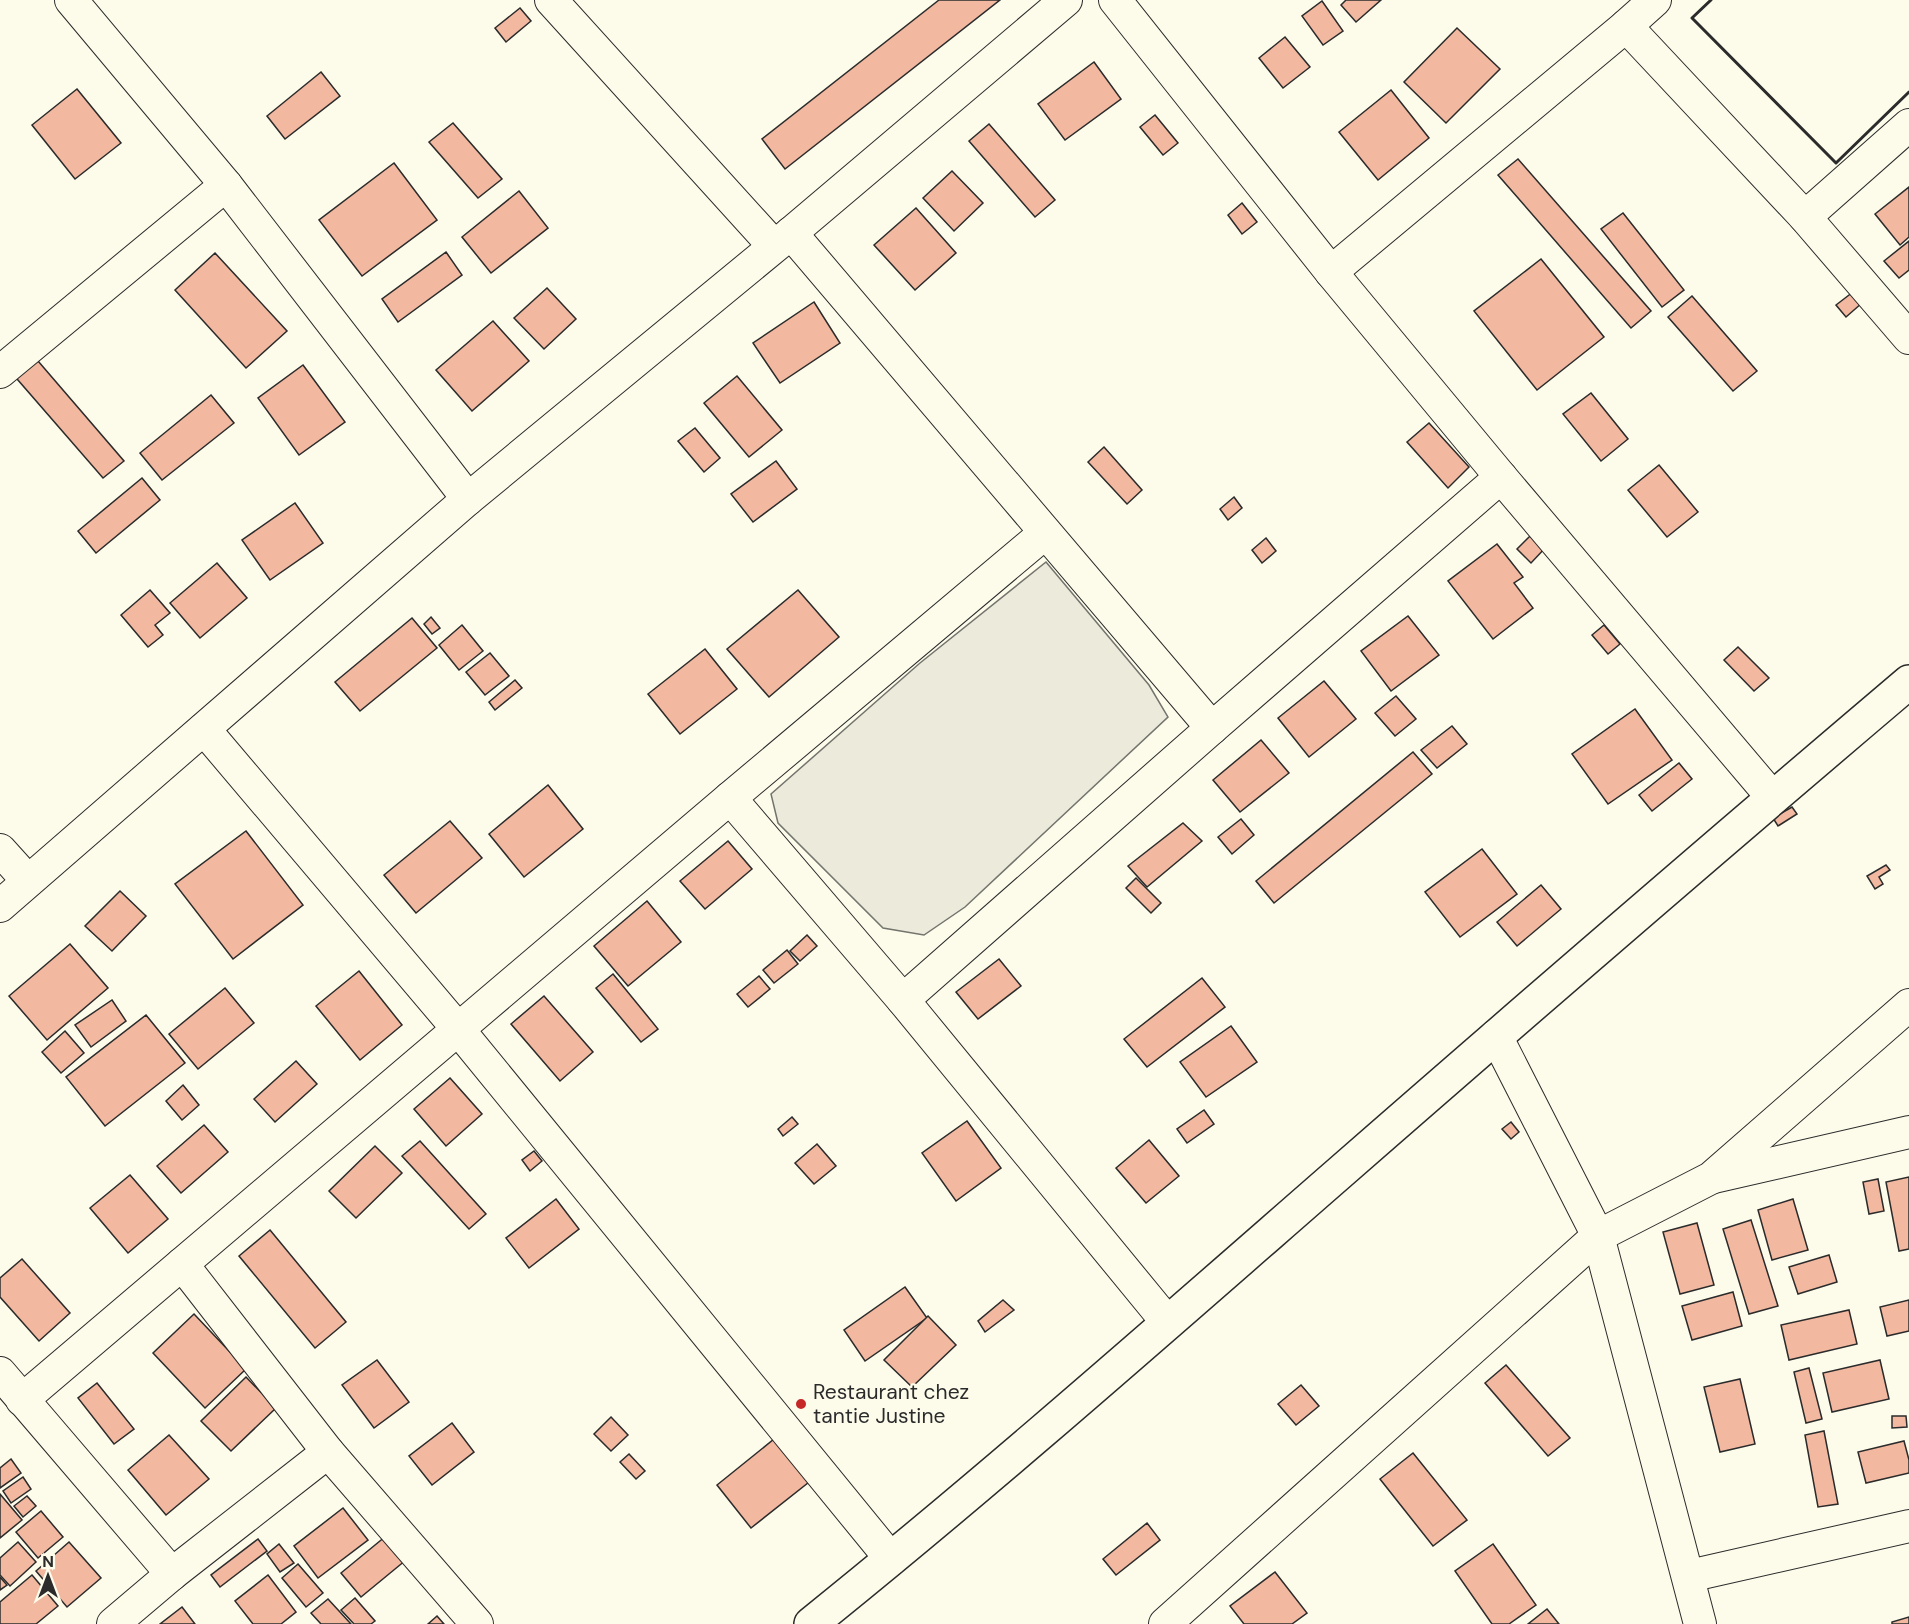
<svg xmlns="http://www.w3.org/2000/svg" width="1909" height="1624" font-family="'DM Sans',sans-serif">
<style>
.green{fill:#ecebdb;stroke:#74746e;stroke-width:1.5}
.building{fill:#f2b8a0;stroke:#2b2b2b;stroke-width:1.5}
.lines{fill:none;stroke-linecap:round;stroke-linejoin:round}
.minor-casing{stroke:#2b2b2b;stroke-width:34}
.tertiary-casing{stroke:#2b2b2b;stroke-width:36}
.minor{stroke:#fdfbea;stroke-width:32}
.tertiary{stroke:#fdfbea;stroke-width:33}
.wall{stroke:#2b2b2b;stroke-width:3}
.poi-dot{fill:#c62828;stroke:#fdfbea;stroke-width:2}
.labels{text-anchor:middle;stroke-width:4.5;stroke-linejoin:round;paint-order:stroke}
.poi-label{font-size:21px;fill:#2b2b2b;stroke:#fdfbea;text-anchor:start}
</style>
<rect width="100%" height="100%" fill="#fdfbea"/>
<!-- green -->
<path class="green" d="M 1046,562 L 1149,685 L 1168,717 L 965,907 L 924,935 L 883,928 L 778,823 L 771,794 L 920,663 Z"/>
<!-- building -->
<g class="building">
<path d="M 939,0 L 1000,0 L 785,169 L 762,139 Z"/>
<path d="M 1346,0 L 1381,0 L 1356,22 L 1341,5 Z"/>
<path d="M 1322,1 L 1343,31 L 1323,45 L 1302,16 Z"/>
<path d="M 520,8 L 531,21 L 506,42 L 495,28 Z"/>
<path d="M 1457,28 L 1500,69 L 1446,123 L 1404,82 Z"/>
<path d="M 1285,37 L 1310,67 L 1283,88 L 1259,58 Z"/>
<path d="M 1094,62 L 1121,99 L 1065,140 L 1038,104 Z"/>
<path d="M 321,72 L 340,96 L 285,139 L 267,116 Z"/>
<path d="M 77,89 L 121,143 L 75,179 L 32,125 Z"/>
<path d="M 1391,90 L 1429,138 L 1378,180 L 1339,132 Z"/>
<path d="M 1155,115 L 1178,143 L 1163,155 L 1140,127 Z"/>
<path d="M 453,123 L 502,179 L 478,198 L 429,142 Z"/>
<path d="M 989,124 L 1055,200 L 1035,217 L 969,141 Z"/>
<path d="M 1518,159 L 1651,311 L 1631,328 L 1498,175 Z"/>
<path d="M 394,163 L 437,220 L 362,276 L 319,220 Z"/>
<path d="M 952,171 L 983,203 L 954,231 L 923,198 Z"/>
<path d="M 1909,187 L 1909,237 L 1900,245 L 1875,214 Z"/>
<path d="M 519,191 L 548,228 L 491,273 L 462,237 Z"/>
<path d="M 1242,203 L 1257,222 L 1242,234 L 1228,215 Z"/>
<path d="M 916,208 L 956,253 L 915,290 L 874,245 Z"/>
<path d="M 1623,213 L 1684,290 L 1662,307 L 1601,229 Z"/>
<path d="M 1909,241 L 1909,270 L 1899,278 L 1884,261 Z"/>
<path d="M 446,252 L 462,275 L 398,322 L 382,299 Z"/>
<path d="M 215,253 L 287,331 L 246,368 L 175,290 Z"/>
<path d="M 1541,259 L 1604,337 L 1537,390 L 1474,311 Z"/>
<path d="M 547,288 L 576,319 L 544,349 L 514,318 Z"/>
<path d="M 1853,292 L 1862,303 L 1846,317 L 1836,305 Z"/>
<path d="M 1692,296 L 1757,371 L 1733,391 L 1668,317 Z"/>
<path d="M 814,302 L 840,343 L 780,383 L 753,343 Z"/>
<path d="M 493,321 L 529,361 L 472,411 L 436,370 Z"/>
<path d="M 32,354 L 124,461 L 103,478 L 11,372 Z"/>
<path d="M 303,365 L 345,422 L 299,455 L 258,398 Z"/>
<path d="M 737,376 L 782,430 L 749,457 L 704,403 Z"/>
<path d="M 1591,393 L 1628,439 L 1601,461 L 1563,414 Z"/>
<path d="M 211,395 L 234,423 L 162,480 L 140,453 Z"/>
<path d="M 1429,423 L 1469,467 L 1448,488 L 1407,442 Z"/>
<path d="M 695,428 L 720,458 L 704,472 L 678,441 Z"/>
<path d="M 1104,447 L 1142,490 L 1127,504 L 1088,462 Z"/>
<path d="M 776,461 L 797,489 L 753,522 L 731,494 Z"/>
<path d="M 1659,465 L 1698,512 L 1667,537 L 1628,490 Z"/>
<path d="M 142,478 L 160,500 L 96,553 L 78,531 Z"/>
<path d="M 1234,497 L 1242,508 L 1228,520 L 1220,509 Z"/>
<path d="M 295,503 L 323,543 L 270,580 L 242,540 Z"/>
<path d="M 1534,532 L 1547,546 L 1531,563 L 1517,549 Z"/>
<path d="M 1266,538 L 1276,551 L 1262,563 L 1252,550 Z"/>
<path d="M 1497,544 L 1523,577 L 1514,583 L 1533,608 L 1493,639 L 1448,581 Z"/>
<path d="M 217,563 L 247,598 L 200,638 L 170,603 Z"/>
<path d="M 150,590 L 170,613 L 155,625 L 163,635 L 148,647 L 121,615 Z"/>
<path d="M 798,590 L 839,637 L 769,697 L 727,649 Z"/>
<path d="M 1408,616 L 1439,655 L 1391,691 L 1361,651 Z"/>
<path d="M 431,617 L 440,628 L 432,634 L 424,624 Z"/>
<path d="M 412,618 L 437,648 L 360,711 L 335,682 Z"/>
<path d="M 462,625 L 483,651 L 459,670 L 439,645 Z"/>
<path d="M 1604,625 L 1620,644 L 1608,654 L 1592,635 Z"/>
<path d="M 1738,647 L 1769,678 L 1754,691 L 1724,660 Z"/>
<path d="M 705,649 L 737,689 L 680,734 L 648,694 Z"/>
<path d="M 490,653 L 509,676 L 485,695 L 466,672 Z"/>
<path d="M 515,680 L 522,688 L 495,710 L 489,702 Z"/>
<path d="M 1324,681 L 1356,719 L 1309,757 L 1278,718 Z"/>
<path d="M 1396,696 L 1416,719 L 1395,736 L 1375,713 Z"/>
<path d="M 1635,709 L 1672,760 L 1608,804 L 1572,754 Z"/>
<path d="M 1452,726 L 1467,744 L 1437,768 L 1421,750 Z"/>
<path d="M 1261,740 L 1289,773 L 1240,812 L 1213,780 Z"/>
<path d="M 1413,752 L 1432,774 L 1274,903 L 1256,881 Z"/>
<path d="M 1679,763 L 1692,779 L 1652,811 L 1639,795 Z"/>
<path d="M 548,785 L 583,829 L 524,877 L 489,834 Z"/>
<path d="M 1792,807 L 1797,814 L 1778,826 L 1773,818 Z"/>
<path d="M 1241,819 L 1254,835 L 1232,854 L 1218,837 Z"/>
<path d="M 450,821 L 482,858 L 416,913 L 384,875 Z"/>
<path d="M 1183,823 L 1202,841 L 1147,887 L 1128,866 Z"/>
<path d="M 246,831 L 303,905 L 233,959 L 175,884 Z"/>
<path d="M 728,841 L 752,869 L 705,909 L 680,881 Z"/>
<path d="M 1482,849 L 1517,894 L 1460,937 L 1425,892 Z"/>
<path d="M 1886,865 L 1890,870 L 1879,877 L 1883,884 L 1875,889 L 1867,876 Z"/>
<path d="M 1136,878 L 1161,903 L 1151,913 L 1126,888 Z"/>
<path d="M 1541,885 L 1561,909 L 1517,946 L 1497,922 Z"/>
<path d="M 120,891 L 146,916 L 112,951 L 85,926 Z"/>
<path d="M 647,901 L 681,942 L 628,986 L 594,946 Z"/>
<path d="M 807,935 L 817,946 L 800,961 L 790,951 Z"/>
<path d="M 70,944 L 108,988 L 47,1040 L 9,996 Z"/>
<path d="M 787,950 L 798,964 L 774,983 L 763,970 Z"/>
<path d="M 999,959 L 1021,986 L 978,1019 L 956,992 Z"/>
<path d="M 359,971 L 402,1025 L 360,1060 L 316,1006 Z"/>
<path d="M 613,974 L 658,1029 L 641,1042 L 596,988 Z"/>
<path d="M 759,976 L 770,989 L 748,1007 L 737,994 Z"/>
<path d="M 1202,978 L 1225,1007 L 1147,1067 L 1124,1039 Z"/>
<path d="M 225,988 L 254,1023 L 198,1069 L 169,1034 Z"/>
<path d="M 544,996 L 593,1052 L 560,1081 L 511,1024 Z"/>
<path d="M 112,1000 L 126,1021 L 91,1047 L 75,1025 Z"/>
<path d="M 146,1015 L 185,1063 L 105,1126 L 66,1077 Z"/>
<path d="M 1231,1026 L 1257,1062 L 1206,1097 L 1180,1062 Z"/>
<path d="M 65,1031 L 84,1053 L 61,1073 L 42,1052 Z"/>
<path d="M 296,1061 L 317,1084 L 275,1122 L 254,1099 Z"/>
<path d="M 450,1078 L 482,1114 L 446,1146 L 414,1109 Z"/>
<path d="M 183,1085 L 199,1105 L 182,1120 L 166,1101 Z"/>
<path d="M 1204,1110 L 1214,1124 L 1187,1143 L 1177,1129 Z"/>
<path d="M 792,1117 L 798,1124 L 783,1136 L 778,1129 Z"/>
<path d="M 967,1121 L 1001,1168 L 956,1201 L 922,1153 Z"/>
<path d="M 1511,1122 L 1519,1132 L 1511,1139 L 1502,1129 Z"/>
<path d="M 204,1125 L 228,1152 L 181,1193 L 157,1166 Z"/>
<path d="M 1149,1140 L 1179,1176 L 1146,1203 L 1116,1168 Z"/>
<path d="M 420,1141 L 486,1214 L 469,1229 L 402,1156 Z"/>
<path d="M 817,1144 L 836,1166 L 814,1184 L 795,1163 Z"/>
<path d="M 375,1146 L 402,1173 L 356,1218 L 329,1191 Z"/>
<path d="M 534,1151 L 542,1161 L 530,1171 L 522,1160 Z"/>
<path d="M 130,1175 L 168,1219 L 128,1253 L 90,1208 Z"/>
<path d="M 1909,1177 L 1909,1249 L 1899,1251 L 1886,1182 Z"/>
<path d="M 1878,1179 L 1884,1211 L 1869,1214 L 1863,1182 Z"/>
<path d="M 556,1199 L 579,1229 L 529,1268 L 506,1238 Z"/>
<path d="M 1793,1199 L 1808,1250 L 1772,1260 L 1758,1210 Z"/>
<path d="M 1751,1220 L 1778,1306 L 1749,1314 L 1723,1229 Z"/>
<path d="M 1697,1223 L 1714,1285 L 1680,1294 L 1663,1232 Z"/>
<path d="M 270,1230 L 346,1322 L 315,1348 L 239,1256 Z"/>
<path d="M 1829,1255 L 1837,1282 L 1798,1294 L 1789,1267 Z"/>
<path d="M 22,1259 L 70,1313 L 39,1341 L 0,1297 L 0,1278 Z"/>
<path d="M 905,1287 L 927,1318 L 865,1361 L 844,1330 Z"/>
<path d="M 1733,1292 L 1742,1326 L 1692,1340 L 1682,1306 Z"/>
<path d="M 1003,1300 L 1014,1310 L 985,1332 L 978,1321 Z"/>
<path d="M 1909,1300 L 1909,1331 L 1887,1336 L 1880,1307 Z"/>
<path d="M 1849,1310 L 1857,1344 L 1789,1360 L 1781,1325 Z"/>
<path d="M 194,1314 L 246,1369 L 205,1408 L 153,1353 Z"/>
<path d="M 928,1316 L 956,1345 L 912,1387 L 884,1360 Z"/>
<path d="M 377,1360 L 409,1402 L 374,1428 L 342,1385 Z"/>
<path d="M 1880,1360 L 1889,1399 L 1832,1412 L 1823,1373 Z"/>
<path d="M 1506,1365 L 1570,1438 L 1548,1456 L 1485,1383 Z"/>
<path d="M 1809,1368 L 1822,1419 L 1806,1423 L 1794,1372 Z"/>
<path d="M 246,1377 L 276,1408 L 231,1451 L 201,1421 Z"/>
<path d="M 1740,1379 L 1755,1444 L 1720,1452 L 1704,1387 Z"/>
<path d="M 97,1383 L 134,1429 L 114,1444 L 78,1398 Z"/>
<path d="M 1301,1385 L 1319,1406 L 1296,1425 L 1278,1404 Z"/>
<path d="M 1892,1416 L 1906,1416 L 1907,1427 L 1892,1428 Z"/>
<path d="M 611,1417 L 628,1435 L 611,1451 L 594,1434 Z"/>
<path d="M 452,1423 L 474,1452 L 432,1485 L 409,1456 Z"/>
<path d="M 1824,1431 L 1838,1504 L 1818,1507 L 1805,1435 Z"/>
<path d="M 169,1435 L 209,1479 L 166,1515 L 128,1470 Z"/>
<path d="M 779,1435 L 818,1475 L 751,1528 L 717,1485 Z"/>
<path d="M 1904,1441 L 1909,1460 L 1909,1473 L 1866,1483 L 1858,1452 Z"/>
<path d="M 1413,1453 L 1467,1520 L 1433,1546 L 1380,1479 Z"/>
<path d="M 629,1454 L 645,1471 L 636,1479 L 620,1462 Z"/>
<path d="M 11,1459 L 21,1473 L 0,1488 L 0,1468 Z"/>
<path d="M 23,1477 L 31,1489 L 11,1503 L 3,1491 Z"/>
<path d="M 0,1494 L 22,1520 L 0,1538 Z"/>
<path d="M 27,1496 L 36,1506 L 23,1517 L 14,1506 Z"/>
<path d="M 343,1508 L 368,1540 L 318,1578 L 294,1546 Z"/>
<path d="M 41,1511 L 63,1537 L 38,1558 L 16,1532 Z"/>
<path d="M 1147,1523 L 1160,1540 L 1116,1575 L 1103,1559 Z"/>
<path d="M 386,1536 L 406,1560 L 361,1597 L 341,1573 Z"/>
<path d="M 258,1539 L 267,1551 L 220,1587 L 211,1575 Z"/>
<path d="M 18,1542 L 36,1562 L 10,1586 L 0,1575 L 0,1558 Z"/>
<path d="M 69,1542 L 101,1578 L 67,1607 L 36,1571 Z"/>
<path d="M 279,1544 L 294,1563 L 280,1572 L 267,1554 Z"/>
<path d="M 1493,1544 L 1536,1605 L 1509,1624 L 1492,1624 L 1455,1571 Z"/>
<path d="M 298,1564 L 323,1593 L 306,1607 L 282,1578 Z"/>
<path d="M 1275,1572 L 1307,1613 L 1292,1624 L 1244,1624 L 1230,1606 Z"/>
<path d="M 32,1575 L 58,1606 L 36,1624 L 0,1624 L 0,1602 Z"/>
<path d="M 268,1575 L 296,1612 L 281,1624 L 253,1624 L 235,1601 Z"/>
<path d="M 0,1577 L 7,1585 L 0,1590 Z"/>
<path d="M 355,1598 L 375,1621 L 371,1624 L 354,1624 L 341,1610 Z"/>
<path d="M 328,1599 L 351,1624 L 321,1624 L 311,1613 Z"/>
<path d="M 182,1607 L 195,1624 L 160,1624 Z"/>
<path d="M 1547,1609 L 1559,1624 L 1528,1624 Z"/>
<path d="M 437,1616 L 444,1624 L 428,1624 Z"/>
<path d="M 1909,1617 L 1909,1624 L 1892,1624 L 1892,1622 Z"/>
</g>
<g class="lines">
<defs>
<g id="minor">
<path d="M 71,0 L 226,185 L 468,499"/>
<path d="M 551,0 L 774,246"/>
<path d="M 1115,0 L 1331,272 L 1501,477 L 1773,798"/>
<path d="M 1626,26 L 1805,217 L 1909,338"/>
<path d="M 1805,217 L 1909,125"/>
<path d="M 791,233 L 1212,728"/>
<path d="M 1331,272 L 1626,26 L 1655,0"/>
<path d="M 0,372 L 226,185"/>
<path d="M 204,729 L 458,1029 L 891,1559"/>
<path d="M 730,798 L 903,1000 L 1168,1323"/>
<path d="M 0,850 L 28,881"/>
<path d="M 0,906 L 468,499 L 791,233 L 1066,0"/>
<path d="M 903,1000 L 1212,728 L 1501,477"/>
<path d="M 1496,1036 L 1598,1236 L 1700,1624"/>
<path d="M 1714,1177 L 1909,1132"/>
<path d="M 182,1264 L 328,1452 L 477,1624"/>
<path d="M 0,1373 L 172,1574"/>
<path d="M 22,1400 L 730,798 L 1045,533"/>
<path d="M 1689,1576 L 1909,1526"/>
<path d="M 113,1624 L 172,1574 L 328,1452"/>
<path d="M 1165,1624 L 1598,1236 L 1711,1178 L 1909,1005"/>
</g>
<path id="tertiary" d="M 811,1624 C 990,1480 1163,1327 1336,1176 C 1526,1010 1717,845 1909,682"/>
</defs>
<!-- minor casing -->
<use href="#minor" class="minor-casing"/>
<!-- tertiary casing -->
<use href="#tertiary" class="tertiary-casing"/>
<!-- minor -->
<use href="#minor" class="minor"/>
<!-- tertiary -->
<use href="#tertiary" class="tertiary"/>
<!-- wall -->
<path class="wall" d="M 1711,0 L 1692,18 L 1836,163 L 1909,92"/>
</g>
<!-- markers -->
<circle class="poi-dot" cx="801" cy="1404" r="6"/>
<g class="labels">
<!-- poi labels -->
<g class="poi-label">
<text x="813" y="1399">Restaurant chez<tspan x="813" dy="24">tantie Justine</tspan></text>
</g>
</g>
<!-- north arrow -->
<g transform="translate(48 1576)" stroke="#fdfbea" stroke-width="4.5" paint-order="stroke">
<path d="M0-4.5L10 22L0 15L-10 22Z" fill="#2b2b2b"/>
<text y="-9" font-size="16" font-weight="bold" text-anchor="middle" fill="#2b2b2b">N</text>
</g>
</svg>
